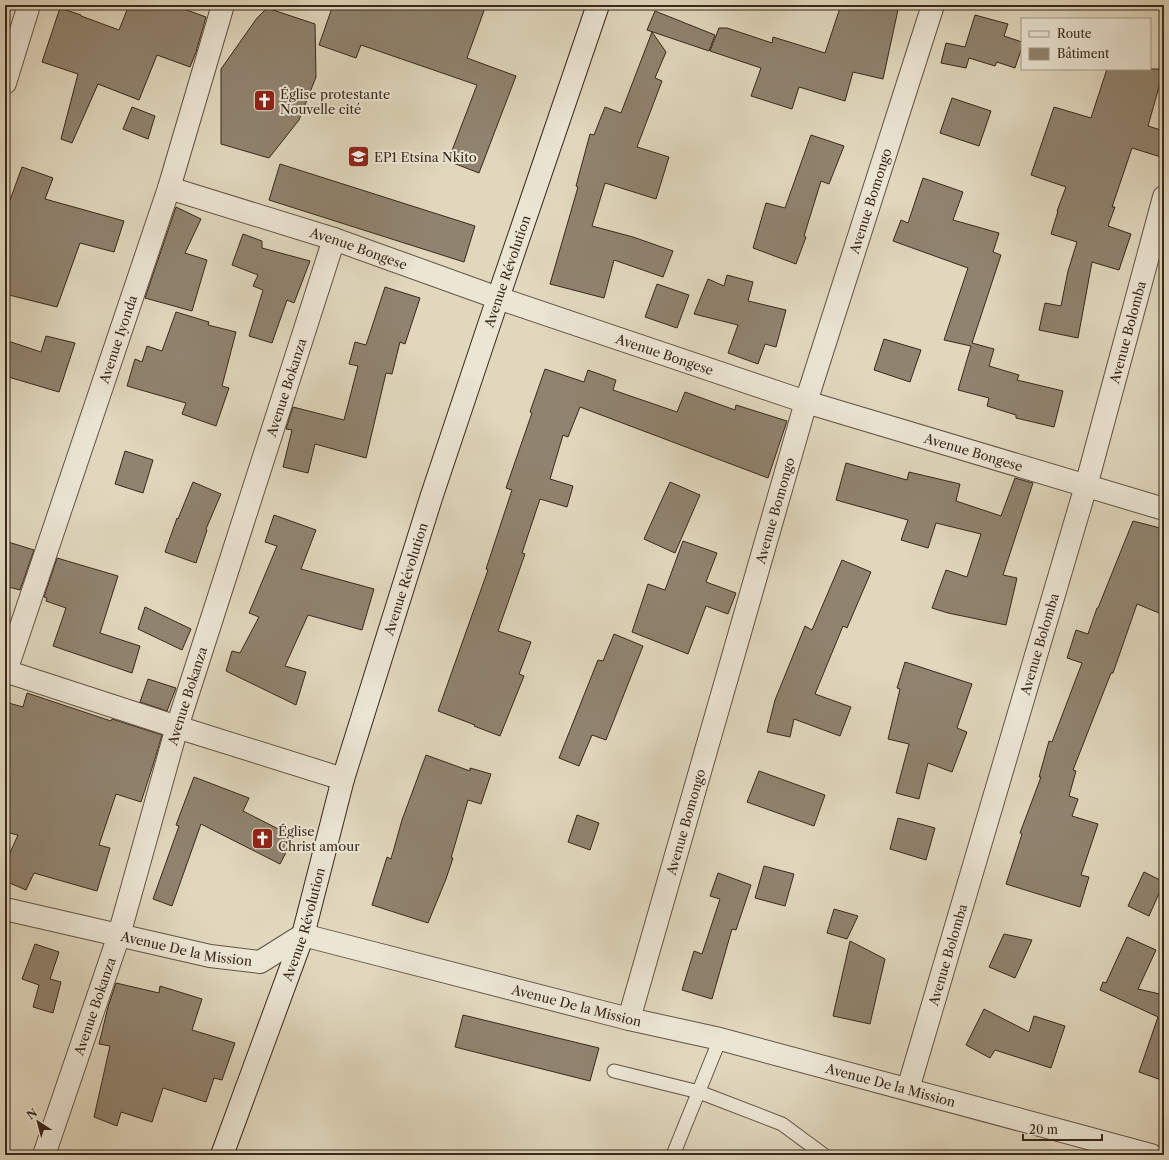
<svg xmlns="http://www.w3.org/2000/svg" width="1169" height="1160" font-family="'Libre Caslon Text',serif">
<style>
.building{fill:#90836f;stroke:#39281b}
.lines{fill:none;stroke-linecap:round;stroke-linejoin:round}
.lane-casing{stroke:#635444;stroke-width:15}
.street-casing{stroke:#635444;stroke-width:24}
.secondary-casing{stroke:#39281b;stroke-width:24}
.lane{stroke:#ebe5d4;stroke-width:13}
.street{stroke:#ebe5d4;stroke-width:22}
.secondary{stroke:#ebe5d4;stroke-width:22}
.labels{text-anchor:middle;stroke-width:4;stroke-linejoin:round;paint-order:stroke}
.poi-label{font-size:13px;fill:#39281b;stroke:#ebe5d4;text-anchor:start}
.street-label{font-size:13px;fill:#39281b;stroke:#ebe5d4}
</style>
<rect width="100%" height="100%" fill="#e0d7bd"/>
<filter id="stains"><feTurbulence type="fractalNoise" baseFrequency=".005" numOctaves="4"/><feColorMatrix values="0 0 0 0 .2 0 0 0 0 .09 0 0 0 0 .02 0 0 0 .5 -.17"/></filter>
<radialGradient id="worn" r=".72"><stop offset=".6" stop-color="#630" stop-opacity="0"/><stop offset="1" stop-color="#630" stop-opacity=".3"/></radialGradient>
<!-- building -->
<g class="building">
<path d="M 129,5 L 173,5 L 206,17 L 196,52 L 190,67 L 157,55 L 139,100 L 98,84 L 72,143 L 61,139 L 78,74 L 42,62 L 60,8 L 81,15 L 81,16 L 119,30 Z"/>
<path d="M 333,5 L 486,5 L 467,58 L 516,76 L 479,173 L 448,161 L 477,85 L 361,45 L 356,58 L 319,45 Z"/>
<path d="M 841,5 L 899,5 L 883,79 L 853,72 L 845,101 L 799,87 L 792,109 L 751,96 L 761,68 L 710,51 L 719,28 L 727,28 L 772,43 L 773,37 L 825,53 Z"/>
<path d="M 267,8 L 315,24 L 316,77 L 299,120 L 269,158 L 221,144 L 221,69 L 257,18 Z"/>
<path d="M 655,11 L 715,35 L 709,51 L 647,30 Z"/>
<path d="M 975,15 L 1008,24 L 1004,36 L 1022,42 L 1022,47 L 1015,68 L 997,62 L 995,66 L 969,58 L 966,68 L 941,63 L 946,43 L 965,47 Z"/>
<path d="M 652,32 L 666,52 L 655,78 L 662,81 L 637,147 L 669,157 L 656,199 L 605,183 L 592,226 L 633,237 L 673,251 L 663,277 L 614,260 L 604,298 L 550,284 L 578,187 L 576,186 L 590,134 L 594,135 L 605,107 L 621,113 Z"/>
<path d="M 1107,69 L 1164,69 L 1148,126 L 1164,131 L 1164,158 L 1132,148 L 1112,207 L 1115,207 L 1108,226 L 1131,234 L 1119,270 L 1092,262 L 1078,338 L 1039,330 L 1045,303 L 1061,306 L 1068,271 L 1077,242 L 1051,234 L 1058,211 L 1057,211 L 1066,187 L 1031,175 L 1054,107 L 1091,118 Z"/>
<path d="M 952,98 L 991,111 L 979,146 L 940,133 Z"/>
<path d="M 132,107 L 155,116 L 148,139 L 123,129 Z"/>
<path d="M 811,135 L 844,146 L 829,184 L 821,181 L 804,236 L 806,237 L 796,264 L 753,248 L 766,203 L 785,208 Z"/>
<path d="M 280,164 L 475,226 L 464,262 L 269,200 Z"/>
<path d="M 22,167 L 53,178 L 45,199 L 124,221 L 114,252 L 80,243 L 57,307 L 5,294 L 5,214 Z"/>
<path d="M 923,178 L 963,192 L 953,220 L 999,233 L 993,252 L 1001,255 L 972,343 L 994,349 L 989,366 L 1019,375 L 1017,380 L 1063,391 L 1054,427 L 1016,418 L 1016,415 L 987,406 L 989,398 L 958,390 L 971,346 L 944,340 L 968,268 L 893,241 L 901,220 L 908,223 Z"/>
<path d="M 176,207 L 201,219 L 185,253 L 207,260 L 192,311 L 145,298 Z"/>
<path d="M 243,234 L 262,241 L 262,248 L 310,261 L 294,303 L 287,300 L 272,343 L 249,336 L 263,290 L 253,286 L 258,275 L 232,265 Z"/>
<path d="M 727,275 L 753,282 L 748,301 L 786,310 L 776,347 L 765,344 L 758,364 L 728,353 L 738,325 L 694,314 L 708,279 L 724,286 Z"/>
<path d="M 657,284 L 689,295 L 677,328 L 645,317 Z"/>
<path d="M 385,287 L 420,298 L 405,344 L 400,342 L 392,374 L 386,373 L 366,458 L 315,444 L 308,473 L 283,467 L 292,430 L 286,429 L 293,407 L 344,420 L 358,366 L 349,364 L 355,342 L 366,345 Z"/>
<path d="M 176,312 L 209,322 L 208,325 L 236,332 L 222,386 L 229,388 L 216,426 L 182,414 L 186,403 L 127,386 L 135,359 L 142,362 L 147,346 L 162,351 Z"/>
<path d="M 46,336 L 75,343 L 59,392 L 5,376 L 5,340 L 41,352 Z"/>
<path d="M 884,339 L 921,350 L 910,382 L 874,370 Z"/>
<path d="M 545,369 L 584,382 L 588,370 L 616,380 L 613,390 L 677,412 L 685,392 L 735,410 L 736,405 L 787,421 L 768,478 L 580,407 L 568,437 L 563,435 L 550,479 L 573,486 L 567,507 L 540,499 L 522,553 L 525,554 L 498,631 L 531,642 L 519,674 L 524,676 L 500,736 L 474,726 L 475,725 L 438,711 L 488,570 L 486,569 L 512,490 L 506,488 L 532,413 L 530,412 Z"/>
<path d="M 125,451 L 153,460 L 143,493 L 115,484 Z"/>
<path d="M 846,463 L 907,480 L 909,472 L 960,484 L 956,501 L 1001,516 L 1015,478 L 1033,483 L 1003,575 L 1017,578 L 1006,625 L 948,613 L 932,608 L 946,570 L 967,577 L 981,534 L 936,523 L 928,548 L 901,540 L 908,520 L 836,500 Z"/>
<path d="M 193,482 L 221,494 L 206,529 L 207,530 L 196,563 L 165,552 L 177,518 L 178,519 Z"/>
<path d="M 670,482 L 700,495 L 675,553 L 644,539 Z"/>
<path d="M 274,515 L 316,530 L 301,569 L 374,589 L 362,630 L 308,615 L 285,666 L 306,672 L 296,705 L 226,671 L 232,651 L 240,653 L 259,617 L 249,613 L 277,546 L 265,542 Z"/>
<path d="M 1133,521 L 1164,529 L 1164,615 L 1137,604 L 1113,673 L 1111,673 L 1073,770 L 1076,771 L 1069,796 L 1078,799 L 1072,816 L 1098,824 L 1081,875 L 1089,877 L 1080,907 L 1006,884 L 1022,834 L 1020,833 L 1041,777 L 1039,777 L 1049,741 L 1052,742 L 1082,663 L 1067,658 L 1076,630 L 1088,634 L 1097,608 L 1098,608 Z"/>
<path d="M 5,541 L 34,550 L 20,590 L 5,586 Z"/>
<path d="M 683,541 L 717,553 L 706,582 L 736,593 L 728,614 L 706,606 L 688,654 L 632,632 L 648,584 L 665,590 Z"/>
<path d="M 57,558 L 118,576 L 100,633 L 140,646 L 132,673 L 53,646 L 66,608 L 46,601 L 47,598 L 44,597 Z"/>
<path d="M 842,560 L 871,572 L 847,628 L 843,626 L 815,694 L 851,707 L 840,736 L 794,719 L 790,737 L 767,732 L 775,700 L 805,626 L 812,630 Z"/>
<path d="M 145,607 L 191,629 L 182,650 L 138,629 Z"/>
<path d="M 614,634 L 643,646 L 606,740 L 592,735 L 579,766 L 559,758 L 598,660 L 603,661 Z"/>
<path d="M 905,662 L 972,684 L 957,728 L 967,732 L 952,772 L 928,763 L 919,799 L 896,793 L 909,744 L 888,739 L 900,689 L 897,688 Z"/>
<path d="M 148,679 L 176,688 L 167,711 L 140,702 Z"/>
<path d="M 27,693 L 111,721 L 112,719 L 162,735 L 154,762 L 141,802 L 116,794 L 99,845 L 110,848 L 97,891 L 34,873 L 26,890 L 5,881 L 5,864 L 18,835 L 5,832 L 5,702 L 23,707 Z"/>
<path d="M 426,755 L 470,771 L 470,768 L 491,774 L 481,804 L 468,800 L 451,858 L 453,858 L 446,879 L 428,923 L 372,905 L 387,857 L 391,859 L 402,820 Z"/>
<path d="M 759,771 L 825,795 L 814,826 L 747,802 Z"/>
<path d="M 194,777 L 249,798 L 243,811 L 294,837 L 280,864 L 201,824 L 172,906 L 153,899 L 179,826 L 176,825 Z"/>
<path d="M 577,815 L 599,823 L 590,850 L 568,842 Z"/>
<path d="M 898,818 L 935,828 L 926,860 L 890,849 Z"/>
<path d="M 764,866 L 794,874 L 785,906 L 755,898 Z"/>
<path d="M 1144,872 L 1164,882 L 1149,916 L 1128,906 Z"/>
<path d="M 718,873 L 751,885 L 736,930 L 732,929 L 712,999 L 682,990 L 694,951 L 702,954 L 720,899 L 710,896 Z"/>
<path d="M 834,909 L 858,916 L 847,939 L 827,933 Z"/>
<path d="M 1004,934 L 1032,940 L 1015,978 L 989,967 Z"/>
<path d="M 1127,937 L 1156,950 L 1138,989 L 1164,995 L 1164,1081 L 1139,1072 L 1158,1017 L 1100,990 L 1103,982 L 1106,983 Z"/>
<path d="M 850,941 L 885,959 L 870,1024 L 833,1016 Z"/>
<path d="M 35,944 L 59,952 L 50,979 L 61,982 L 53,1013 L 33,1007 L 39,985 L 22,979 Z"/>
<path d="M 116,983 L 159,993 L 160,986 L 202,999 L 192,1030 L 235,1043 L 222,1080 L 214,1078 L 206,1102 L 163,1088 L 152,1122 L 121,1112 L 117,1126 L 94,1117 L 110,1046 L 99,1044 L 108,1007 Z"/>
<path d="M 984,1009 L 1029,1032 L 1034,1016 L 1065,1026 L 1051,1068 L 995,1050 L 990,1058 L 966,1045 Z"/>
<path d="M 463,1015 L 599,1048 L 590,1081 L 455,1047 Z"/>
</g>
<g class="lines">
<defs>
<g id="lane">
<path d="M 614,1071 L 699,1092 L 782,1124 L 824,1155"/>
<path d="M 673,1155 L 720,1039"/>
</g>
<g id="street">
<path d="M 5,83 L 29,5"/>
<path id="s1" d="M 169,188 L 334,239 L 498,298 L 806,402 L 1164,509"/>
<path d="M 5,671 L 177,727 L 343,779"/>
<path id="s2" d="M 6,671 L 169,188 L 223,5"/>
<path id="s3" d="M 5,909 L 210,956 L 260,962 L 303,935 L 629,1019 L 720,1039 L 1151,1155"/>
<path id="s4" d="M 629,1019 L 806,402 L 933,5"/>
<path id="s5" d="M 908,1089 L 1086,486 L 1164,197"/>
<path id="s6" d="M 44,1155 L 119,935 L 177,727 L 334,239"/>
</g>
<g id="secondary">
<path id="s7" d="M 222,1155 L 303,935 L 343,779 L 431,498 L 498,298 L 598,5"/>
</g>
</defs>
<!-- lane casing -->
<use href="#lane" class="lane-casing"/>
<!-- street casing -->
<use href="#street" class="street-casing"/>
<!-- secondary casing -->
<use href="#secondary" class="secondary-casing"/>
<!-- lane -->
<use href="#lane" class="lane"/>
<!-- street -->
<use href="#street" class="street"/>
<!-- secondary -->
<use href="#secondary" class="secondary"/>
</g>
<!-- icons -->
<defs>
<symbol id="church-square" viewBox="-11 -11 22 22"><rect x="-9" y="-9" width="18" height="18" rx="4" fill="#8f2418" stroke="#ebe5d4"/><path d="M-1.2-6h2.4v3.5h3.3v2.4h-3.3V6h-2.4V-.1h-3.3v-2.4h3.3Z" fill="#fff"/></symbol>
<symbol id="school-square" viewBox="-11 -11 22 22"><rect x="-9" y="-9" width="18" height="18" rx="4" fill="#8f2418" stroke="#ebe5d4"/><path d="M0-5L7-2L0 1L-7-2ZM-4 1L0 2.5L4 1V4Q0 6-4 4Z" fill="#fff"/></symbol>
</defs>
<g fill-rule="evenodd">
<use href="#church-square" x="252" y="88" width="25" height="25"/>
<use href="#school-square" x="346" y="144" width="25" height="25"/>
<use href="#church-square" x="250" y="826" width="25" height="25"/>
</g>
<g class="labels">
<!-- poi labels -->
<g class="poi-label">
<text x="280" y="99">Église protestante<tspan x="280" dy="15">Nouvelle cité</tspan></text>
<text x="374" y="162">EP1 Etsina Nkito</text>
<text x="278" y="836">Église<tspan x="278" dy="15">Christ amour</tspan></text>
</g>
<!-- street labels -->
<g class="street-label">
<text dy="5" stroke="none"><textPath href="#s4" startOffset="853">Avenue Bomongo</textPath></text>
<text dy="5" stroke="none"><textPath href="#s1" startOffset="199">Avenue Bongese</textPath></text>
<text dy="5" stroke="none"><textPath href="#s7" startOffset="929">Avenue Révolution</textPath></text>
<text dy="5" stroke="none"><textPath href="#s5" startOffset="788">Avenue Bolomba</textPath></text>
<text dy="5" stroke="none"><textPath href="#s2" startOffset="350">Avenue Iyonda</textPath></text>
<text dy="5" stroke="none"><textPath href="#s1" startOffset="523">Avenue Bongese</textPath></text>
<text dy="5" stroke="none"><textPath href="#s6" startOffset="805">Avenue Bokanza</textPath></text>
<text dy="5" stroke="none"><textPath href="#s1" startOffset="847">Avenue Bongese</textPath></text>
<text dy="5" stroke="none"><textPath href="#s4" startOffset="529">Avenue Bomongo</textPath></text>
<text dy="5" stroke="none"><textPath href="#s7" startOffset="605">Avenue Révolution</textPath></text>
<text dy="5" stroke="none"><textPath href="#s5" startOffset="464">Avenue Bolomba</textPath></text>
<text dy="5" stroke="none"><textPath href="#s6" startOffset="481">Avenue Bokanza</textPath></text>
<text dy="5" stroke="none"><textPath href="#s4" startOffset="205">Avenue Bomongo</textPath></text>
<text dy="5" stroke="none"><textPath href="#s7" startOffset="245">Avenue Révolution</textPath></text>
<text dy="5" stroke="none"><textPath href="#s3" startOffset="186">Avenue De la Mission</textPath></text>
<text dy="5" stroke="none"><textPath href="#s5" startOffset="140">Avenue Bolomba</textPath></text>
<text dy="5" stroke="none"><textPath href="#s3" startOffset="594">Avenue De la Mission</textPath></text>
<text dy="5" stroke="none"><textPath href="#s6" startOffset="157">Avenue Bokanza</textPath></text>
<text dy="5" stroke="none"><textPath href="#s3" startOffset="918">Avenue De la Mission</textPath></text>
</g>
</g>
<!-- margin -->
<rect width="1169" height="1160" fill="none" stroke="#e0d7bd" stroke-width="20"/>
<rect x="6" y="6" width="1157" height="1148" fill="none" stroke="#39281b" stroke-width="2"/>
<rect x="10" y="10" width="1149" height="1140" fill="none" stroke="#39281b"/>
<!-- legend -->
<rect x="1021" y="18" width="130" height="52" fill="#ebe5d4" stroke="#a4998a"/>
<rect x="1029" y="31" width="20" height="6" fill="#ebe5d4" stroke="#a4998a"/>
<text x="1057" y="38" font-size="12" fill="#39281b">Route</text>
<rect x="1029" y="48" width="20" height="12" fill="#90836f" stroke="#a4998a"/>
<text x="1057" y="58" font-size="12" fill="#39281b">Bâtiment</text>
<!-- north arrow -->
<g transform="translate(38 1122) rotate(324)" stroke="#ebe5d4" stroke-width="3" paint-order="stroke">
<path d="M0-3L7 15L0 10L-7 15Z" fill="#39281b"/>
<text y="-6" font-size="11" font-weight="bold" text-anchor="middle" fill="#39281b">N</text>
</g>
<!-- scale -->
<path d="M1023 1134v6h79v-6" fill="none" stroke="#39281b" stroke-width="2"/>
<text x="1029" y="1134" font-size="12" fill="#39281b" stroke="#ebe5d4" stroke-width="3" paint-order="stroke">20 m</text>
<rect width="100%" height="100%" filter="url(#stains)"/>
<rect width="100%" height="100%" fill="url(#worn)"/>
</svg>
